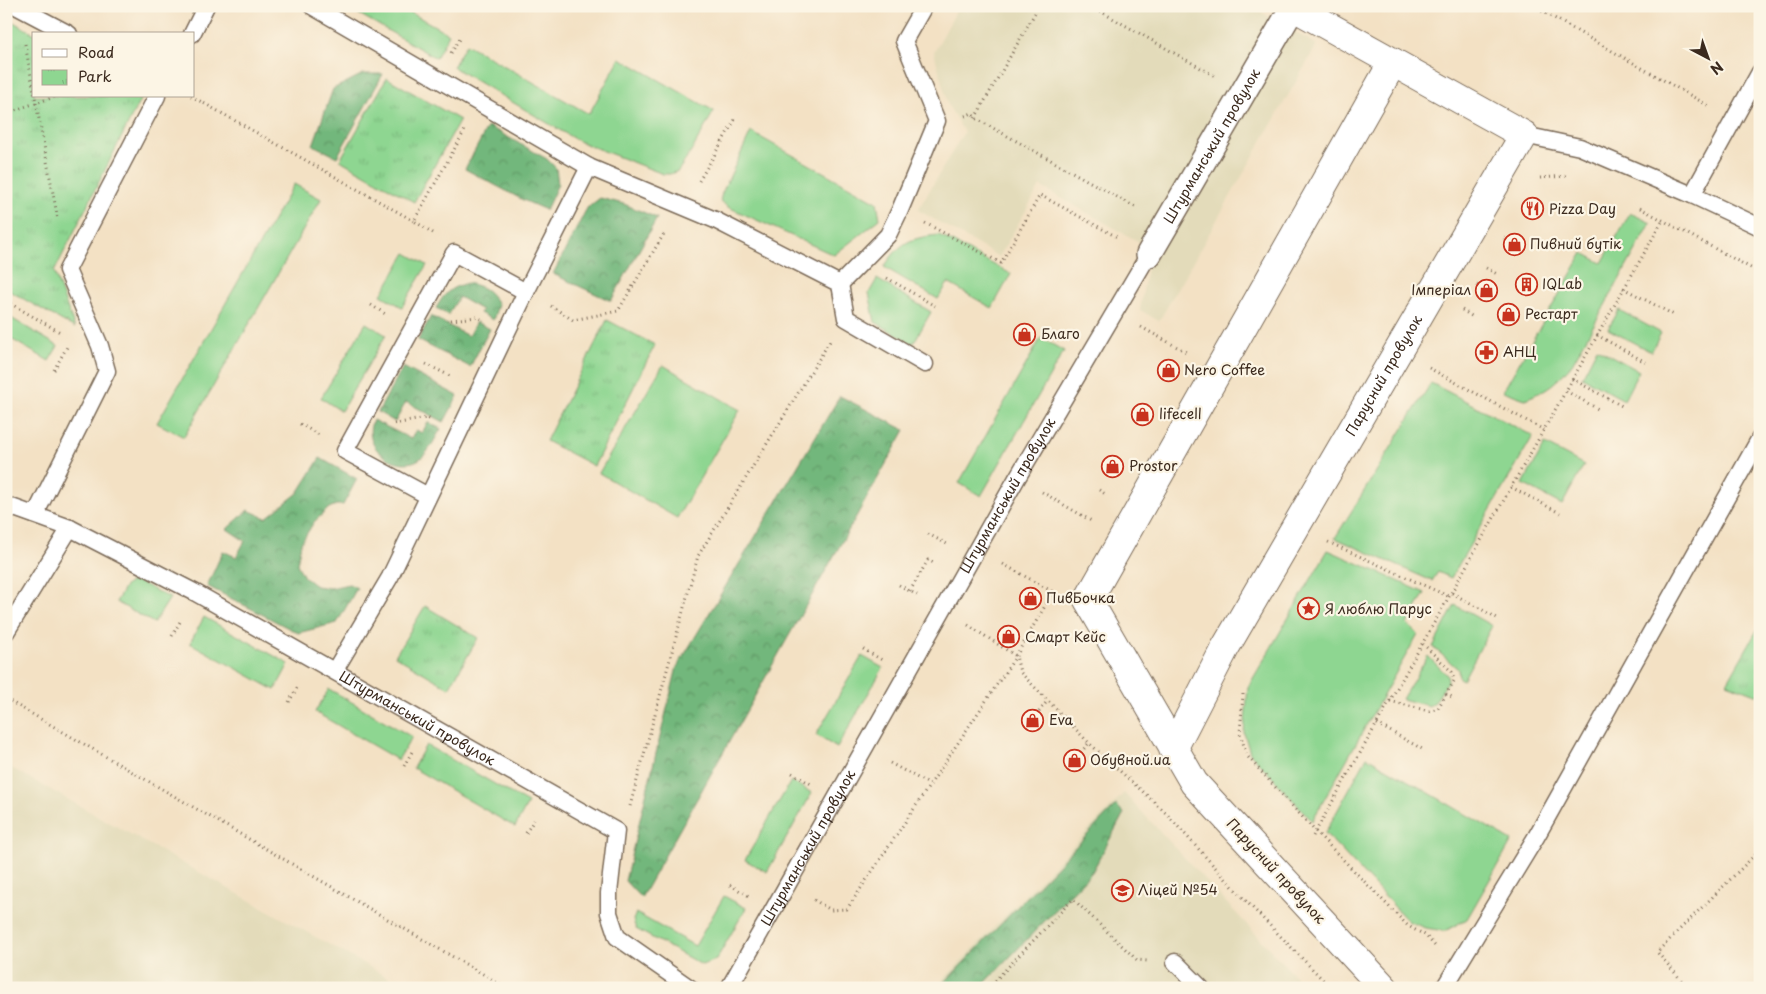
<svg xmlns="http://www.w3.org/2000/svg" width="1766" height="994" font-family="'Playpen Sans',sans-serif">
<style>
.built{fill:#e3dbba}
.grass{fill:#8ed691;stroke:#648058}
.forest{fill:url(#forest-crowns);stroke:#56704c}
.park{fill:url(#park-tufts);stroke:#648058}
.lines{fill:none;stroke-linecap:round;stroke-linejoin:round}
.service-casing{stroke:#7b6a58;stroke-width:19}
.pedestrian-casing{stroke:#7b6a58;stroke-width:28}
.tertiary-casing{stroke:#7b6a58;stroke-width:30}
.path{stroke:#7b6a58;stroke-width:3;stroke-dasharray:1 4;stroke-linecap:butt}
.service{stroke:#fff;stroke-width:16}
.pedestrian{stroke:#fff;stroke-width:25}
.tertiary{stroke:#fff;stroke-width:28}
.labels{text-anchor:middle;stroke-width:4.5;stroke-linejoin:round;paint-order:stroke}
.street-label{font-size:14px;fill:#3b2a1e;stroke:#fcf5e5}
.poi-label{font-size:14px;fill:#3b2a1e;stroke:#fcf5e5;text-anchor:start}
</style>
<defs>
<pattern id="forest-crowns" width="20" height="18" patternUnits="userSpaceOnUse" patternTransform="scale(1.25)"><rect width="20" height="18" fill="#72b77b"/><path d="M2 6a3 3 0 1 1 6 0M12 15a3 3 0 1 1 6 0" fill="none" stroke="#5f9564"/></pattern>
<pattern id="park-tufts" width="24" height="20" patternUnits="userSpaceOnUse" patternTransform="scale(1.25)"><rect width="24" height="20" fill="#8ed691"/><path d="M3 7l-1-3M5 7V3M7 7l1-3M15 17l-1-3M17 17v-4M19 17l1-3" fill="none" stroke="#7bb87d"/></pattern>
</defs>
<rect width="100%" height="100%" fill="#fcf5e5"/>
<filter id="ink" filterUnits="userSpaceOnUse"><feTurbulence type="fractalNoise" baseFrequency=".02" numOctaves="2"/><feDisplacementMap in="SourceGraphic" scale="10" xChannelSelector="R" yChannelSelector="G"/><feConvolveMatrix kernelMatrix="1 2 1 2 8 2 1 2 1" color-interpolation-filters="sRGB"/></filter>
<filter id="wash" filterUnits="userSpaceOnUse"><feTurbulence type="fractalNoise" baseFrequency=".0096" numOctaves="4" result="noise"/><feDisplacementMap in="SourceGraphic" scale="20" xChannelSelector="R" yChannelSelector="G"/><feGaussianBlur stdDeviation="1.12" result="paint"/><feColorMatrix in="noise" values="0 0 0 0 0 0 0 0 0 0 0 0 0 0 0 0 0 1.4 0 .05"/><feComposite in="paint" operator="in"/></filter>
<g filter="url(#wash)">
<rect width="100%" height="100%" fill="#f3e1c4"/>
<!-- built -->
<g class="built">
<path d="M 959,6 L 1251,6 L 1317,45 L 1159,321 L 1140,310 L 1149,254 L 1141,243 L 1040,186 L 999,257 L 918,210 L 964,132 L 948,105 L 934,52 Z"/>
<path d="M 6,765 L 312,935 L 407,988 L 6,988 Z"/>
<path d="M 1124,793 L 1306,988 L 935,988 Z"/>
</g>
<!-- grass -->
<g class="grass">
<path d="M 345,6 L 399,6 L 449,34 L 436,58 Z"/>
<path d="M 466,44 L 589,114 L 620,58 L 714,111 L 691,152 L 678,171 L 670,174 L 663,174 L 578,141 L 453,67 Z"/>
<path d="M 751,132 L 877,202 L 880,219 L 834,255 L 728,207 L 720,201 L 722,193 Z"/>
<path d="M 294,184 L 321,199 L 184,437 L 157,423 Z"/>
<path d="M 1630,213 L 1651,223 L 1572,364 C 1557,382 1548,390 1525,399 L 1503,391 L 1583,253 L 1602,263 Z"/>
<path d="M 939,235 L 1011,274 L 992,308 L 948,283 L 938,299 L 884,267 C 901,242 909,238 939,235 Z"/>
<path d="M 406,253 L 427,265 L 402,307 L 381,295 Z"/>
<path d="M 877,279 L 931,312 L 913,344 L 875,322 L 869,293 Z"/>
<path d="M 1619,310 L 1661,333 L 1651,352 L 1608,329 Z"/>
<path d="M 6,315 L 58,346 L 49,361 L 6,336 Z"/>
<path d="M 366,323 L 386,335 L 341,411 L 321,398 Z"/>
<path d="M 1041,338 L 1064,351 L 981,496 L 959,483 Z"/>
<path d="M 1597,348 L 1639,371 L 1624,400 L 1582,377 Z"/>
<path d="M 663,365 L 740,410 L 677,518 L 599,473 Z"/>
<path d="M 1431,383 L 1533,436 L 1451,578 L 1438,572 L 1432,581 L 1335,538 Z"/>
<path d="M 1545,444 L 1584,465 L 1562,505 L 1523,484 Z"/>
<path d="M 1328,550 L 1425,593 L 1407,624 L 1418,634 L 1312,821 L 1250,753 L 1244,733 L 1248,687 Z"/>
<path d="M 132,581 L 137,581 L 170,598 L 154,623 L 116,602 L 126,585 Z"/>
<path d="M 1455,605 L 1492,626 L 1463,680 L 1459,678 L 1458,669 L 1433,647 Z"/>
<path d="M 204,617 L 289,664 L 275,690 L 190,643 Z"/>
<path d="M 862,656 L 883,668 L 837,748 L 816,735 Z"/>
<path d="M 1428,656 L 1447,675 L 1448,681 L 1435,702 L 1429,706 L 1402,699 Z"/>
<path d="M 329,689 L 412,737 L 398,760 L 315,712 Z"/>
<path d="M 426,745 L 528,803 L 515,827 L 413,768 Z"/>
<path d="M 1367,757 L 1512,841 L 1467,919 L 1445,931 L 1425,928 L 1408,921 L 1325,833 Z"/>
<path d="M 791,781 L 812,793 L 767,872 L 745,860 Z"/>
<path d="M 724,896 L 746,908 L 716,960 L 702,965 L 636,929 L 633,920 L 636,913 L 695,946 Z"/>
</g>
<!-- forest -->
<g class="forest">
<path d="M 363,74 L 383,74 L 337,157 L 313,145 L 333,89 Z"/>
<path d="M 488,126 L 547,159 L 556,168 L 558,184 L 546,210 L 523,200 L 465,169 Z"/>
<path d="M 600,198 L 624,204 L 657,218 L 611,301 L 553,274 L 587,208 Z"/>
<path d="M 467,283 C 484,287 489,289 498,305 L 493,320 L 480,313 L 482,310 L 459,297 L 448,315 L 436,308 C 445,293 449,288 467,283 Z"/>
<path d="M 431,316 L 468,336 L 476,322 L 490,329 L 470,367 L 418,340 Z"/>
<path d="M 403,367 L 458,396 L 444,422 L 406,402 L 395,422 L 378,412 Z"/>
<path d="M 840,396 L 905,430 L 641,898 L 625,881 L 677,667 Z"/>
<path d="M 373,420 L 411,439 L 416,430 L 422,433 L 428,422 L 441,429 C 435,438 430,451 421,458 C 400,474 359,449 373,420 Z"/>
<path d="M 320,458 L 357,479 L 343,505 L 336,505 L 329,508 L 314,522 L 301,543 L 297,564 L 304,577 L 316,586 L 330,588 L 349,584 L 357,588 L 337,623 L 298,633 L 207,586 L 223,551 L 236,557 L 245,541 L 227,529 L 248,510 L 266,518 L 298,493 Z"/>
<path d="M 1116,805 L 1124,813 L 1092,872 L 980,988 L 939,988 Z"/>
</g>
<!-- park -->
<g class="park">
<path d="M 6,18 L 35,34 L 34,96 L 142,96 L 54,272 L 75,328 L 6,289 Z"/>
<path d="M 387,78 L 460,120 L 414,202 L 340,160 Z"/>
<path d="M 607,320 L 655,345 L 594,466 L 546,441 Z"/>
<path d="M 425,606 L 478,638 L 449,688 L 395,656 Z"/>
<path d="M 1760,625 L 1760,696 L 1727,683 Z"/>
</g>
</g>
<g filter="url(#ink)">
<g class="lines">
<defs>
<g id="service">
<path d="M 16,6 L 69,34"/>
<path d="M 312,6 L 589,167 L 715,220 L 840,284 L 888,235 L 900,210 L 937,121 L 904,41 L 924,6"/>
<path d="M 192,34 L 206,6"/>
<path d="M 1524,135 L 1580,147 L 1692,195 L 1760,227"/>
<path d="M 1692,195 L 1760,72"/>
<path d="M 840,284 L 846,318 L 925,364"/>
<path d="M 428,496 L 345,451 L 454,253 L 526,292"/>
<path id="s1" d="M 6,505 L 70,528 L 196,593 L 616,831 L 609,893 L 609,913 L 617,937 L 690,988"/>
<path d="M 35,515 L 107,371 L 100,346 L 67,270 L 157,96"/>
<path d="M 6,632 L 70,528"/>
<path d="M 335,670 L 390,577 L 526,292 L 589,167"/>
<path d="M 1175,962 L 1201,988"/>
<path id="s2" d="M 729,988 L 1017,478 L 1149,254"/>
<path d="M 1444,988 L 1536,837 L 1760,438"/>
</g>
<g id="pedestrian">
<path id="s3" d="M 1149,254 L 1293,7"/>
</g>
<g id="tertiary">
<path id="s4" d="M 1173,749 L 1225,648 L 1524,135 L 1292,6"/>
<path d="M 1384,988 L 1194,783 L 1088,600 L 1393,62"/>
</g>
</defs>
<!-- service casing -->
<use href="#service" class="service-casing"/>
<!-- pedestrian casing -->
<use href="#pedestrian" class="pedestrian-casing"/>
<!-- tertiary casing -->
<use href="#tertiary" class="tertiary-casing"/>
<!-- path -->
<g class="path">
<path d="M 1091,6 L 1215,76"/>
<path d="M 1533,6 L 1709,106"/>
<path d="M 25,44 L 58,220"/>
<path d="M 451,53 L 460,39"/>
<path d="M 191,96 L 414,221"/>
<path d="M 6,113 L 57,96"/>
<path d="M 965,116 L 972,113 L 975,118 L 1137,208"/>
<path d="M 975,118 L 1039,6"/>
<path d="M 1540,178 L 1566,176"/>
<path d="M 699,181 L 736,118"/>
<path d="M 1640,208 L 1760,273"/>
<path d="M 925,223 L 1001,263 L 1040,195 L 1119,238"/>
<path d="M 433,233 L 414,221 L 465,130"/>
<path d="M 1504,238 L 1514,244"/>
<path d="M 1486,268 L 1497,274"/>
<path d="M 887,278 L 935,306"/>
<path d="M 1477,285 L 1487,290"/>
<path d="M 1623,288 L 1674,315"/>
<path d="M 6,301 L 60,332"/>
<path d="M 371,305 L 387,315"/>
<path d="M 551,306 L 573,320 L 618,311 L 665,232"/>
<path d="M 1462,310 L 1473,317"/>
<path d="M 451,320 L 477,317 L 481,319"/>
<path d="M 1141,327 L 1188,353"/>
<path d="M 1597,335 L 1647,363"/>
<path d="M 426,364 L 452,377"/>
<path d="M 1429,368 L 1544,430"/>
<path d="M 54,370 L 67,347"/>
<path d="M 1168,370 L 1176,375"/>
<path d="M 1572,379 L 1622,406"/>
<path d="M 1566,391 L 1598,409"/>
<path d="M 1143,414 L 1151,418"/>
<path d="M 300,424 L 319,435"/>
<path d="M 394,424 L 427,418 L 431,420"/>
<path d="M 1113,466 L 1120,470"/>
<path d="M 1511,487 L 1560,513"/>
<path d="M 1099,490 L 1107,495"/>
<path d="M 1042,492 L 1093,522"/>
<path d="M 928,534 L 947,544"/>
<path d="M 1328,542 L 1450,597"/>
<path d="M 1003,564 L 1053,592"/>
<path d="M 899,585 L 917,595"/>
<path d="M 910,591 L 928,560 L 934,563"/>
<path d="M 1452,593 L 1499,619"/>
<path d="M 968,625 L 1016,656 L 1020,672 L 1089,743 L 1163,810 L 1244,899 L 1331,988"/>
<path d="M 172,636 L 181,620"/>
<path d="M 863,649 L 882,660"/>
<path d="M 1243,694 L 1240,733 L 1247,756 L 1316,832 L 1408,926 L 1425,935 L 1435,946"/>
<path d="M 1446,694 L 1454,698"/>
<path d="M 6,699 L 507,988"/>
<path d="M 1390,701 L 1429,711 L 1438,708 L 1454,681 L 1452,672 L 1423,644"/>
<path d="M 289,702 L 298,686"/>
<path d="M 1033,720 L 1048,700"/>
<path d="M 1377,724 L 1424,750"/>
<path d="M 1074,760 L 1089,743"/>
<path d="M 890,763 L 929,784"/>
<path d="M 404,766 L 413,750"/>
<path d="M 792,773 L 811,784"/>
<path d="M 630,806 L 698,556 L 830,341"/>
<path d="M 526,833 L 534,820"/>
<path d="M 1313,836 L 1663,220"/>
<path d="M 730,885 L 749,896"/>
<path d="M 814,900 L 831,910 L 847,909 L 1016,656 L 1052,594"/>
<path d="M 988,988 L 1073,899 L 1137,960 L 1147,961"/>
<path d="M 1688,988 L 1657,952 L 1760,850"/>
</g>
<!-- service -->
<use href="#service" class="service"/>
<!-- pedestrian -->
<use href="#pedestrian" class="pedestrian"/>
<!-- tertiary -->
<use href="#tertiary" class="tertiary"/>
</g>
</g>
<!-- icons -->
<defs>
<symbol id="restaurant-ring" viewBox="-11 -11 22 22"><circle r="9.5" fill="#fcf5e5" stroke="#c8321e" stroke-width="1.5"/><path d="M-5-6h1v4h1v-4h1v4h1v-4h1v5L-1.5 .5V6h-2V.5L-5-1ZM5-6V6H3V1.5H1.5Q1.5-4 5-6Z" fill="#c8321e"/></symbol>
<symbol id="shop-ring" viewBox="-11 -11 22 22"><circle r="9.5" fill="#fcf5e5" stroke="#c8321e" stroke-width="1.5"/><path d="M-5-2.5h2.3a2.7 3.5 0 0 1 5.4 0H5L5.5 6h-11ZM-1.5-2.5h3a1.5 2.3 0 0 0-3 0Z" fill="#c8321e"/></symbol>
<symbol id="building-ring" viewBox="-11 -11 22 22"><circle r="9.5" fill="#fcf5e5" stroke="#c8321e" stroke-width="1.5"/><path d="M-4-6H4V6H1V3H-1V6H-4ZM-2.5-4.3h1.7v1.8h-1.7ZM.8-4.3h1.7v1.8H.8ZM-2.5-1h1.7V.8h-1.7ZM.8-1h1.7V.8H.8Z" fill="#c8321e"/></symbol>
<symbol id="pharmacy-ring" viewBox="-11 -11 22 22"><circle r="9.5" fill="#fcf5e5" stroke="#c8321e" stroke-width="1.5"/><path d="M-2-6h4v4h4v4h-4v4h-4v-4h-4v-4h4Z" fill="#c8321e"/></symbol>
<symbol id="sight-ring" viewBox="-11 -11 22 22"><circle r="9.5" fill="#fcf5e5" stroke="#c8321e" stroke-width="1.5"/><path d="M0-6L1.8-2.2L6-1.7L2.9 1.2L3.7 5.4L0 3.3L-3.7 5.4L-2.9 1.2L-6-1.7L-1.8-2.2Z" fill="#c8321e"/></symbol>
<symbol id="school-ring" viewBox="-11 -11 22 22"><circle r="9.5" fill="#fcf5e5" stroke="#c8321e" stroke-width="1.5"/><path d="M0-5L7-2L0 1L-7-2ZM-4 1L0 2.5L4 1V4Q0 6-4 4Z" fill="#c8321e"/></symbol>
</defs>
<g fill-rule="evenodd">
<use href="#restaurant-ring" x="1520" y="196" width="25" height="25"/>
<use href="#shop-ring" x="1502" y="232" width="25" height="25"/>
<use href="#building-ring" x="1514" y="272" width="25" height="25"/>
<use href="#shop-ring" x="1474" y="278" width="25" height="25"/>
<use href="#shop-ring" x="1496" y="302" width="25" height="25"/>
<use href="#shop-ring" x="1012" y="322" width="25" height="25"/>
<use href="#pharmacy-ring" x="1474" y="340" width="25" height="25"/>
<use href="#shop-ring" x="1156" y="358" width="25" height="25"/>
<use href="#shop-ring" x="1130" y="402" width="25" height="25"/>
<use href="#shop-ring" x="1100" y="454" width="25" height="25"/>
<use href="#shop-ring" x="1018" y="586" width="25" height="25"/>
<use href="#sight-ring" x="1296" y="596" width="25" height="25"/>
<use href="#shop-ring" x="996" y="624" width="25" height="25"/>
<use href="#shop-ring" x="1020" y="708" width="25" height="25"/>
<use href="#shop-ring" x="1062" y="748" width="25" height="25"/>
<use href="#school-ring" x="1110" y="878" width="25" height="25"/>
</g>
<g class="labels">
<!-- street labels -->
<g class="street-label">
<text dy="5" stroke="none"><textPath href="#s3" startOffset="125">Штурманський провулок</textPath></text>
<text dy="5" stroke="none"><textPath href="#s4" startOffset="429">Парусний провулок</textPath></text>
<text dy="5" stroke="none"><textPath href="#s2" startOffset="566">Штурманський провулок</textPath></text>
<text dy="5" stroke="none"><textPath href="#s1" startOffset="464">Штурманський провулок</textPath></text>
<text dy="5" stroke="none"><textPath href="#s2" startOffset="161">Штурманський провулок</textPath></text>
<text transform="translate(1276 871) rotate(47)" y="5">Парусний провулок</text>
</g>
<!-- poi labels -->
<g class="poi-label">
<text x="1549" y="214">Pizza Day</text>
<text x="1530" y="249">Пивний бутік</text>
<text x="1542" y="289">IQLab</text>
<text x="1471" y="295" text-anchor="end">Імперіал</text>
<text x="1525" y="319">Рестарт</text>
<text x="1041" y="339">Благо</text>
<text x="1503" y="357">АНЦ</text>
<text x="1184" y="375">Nero Coffee</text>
<text x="1159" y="419">lifecell</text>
<text x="1129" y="471">Prostor</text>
<text x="1046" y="603">ПивБочка</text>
<text x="1325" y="614">Я люблю Парус</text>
<text x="1025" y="642">Смарт Кейс</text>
<text x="1049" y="725">Eva</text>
<text x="1090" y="765">Обувной.ua</text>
<text x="1138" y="895">Ліцей №54</text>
</g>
</g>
<!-- margin -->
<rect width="1766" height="994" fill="none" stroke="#fcf5e5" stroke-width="25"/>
<!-- legend -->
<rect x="32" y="32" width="162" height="65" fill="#fcf5e5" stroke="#afa495"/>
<rect x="42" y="49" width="25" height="8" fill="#ffffff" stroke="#afa495"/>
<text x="78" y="58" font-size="15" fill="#3b2a1e">Road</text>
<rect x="42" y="70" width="25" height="15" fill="url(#park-tufts)" stroke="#afa495"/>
<text x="78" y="82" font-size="15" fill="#3b2a1e">Park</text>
<!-- north arrow -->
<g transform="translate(1708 58) rotate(139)" stroke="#fcf5e5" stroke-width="4" paint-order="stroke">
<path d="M0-4L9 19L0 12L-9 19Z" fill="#3b2a1e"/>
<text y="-8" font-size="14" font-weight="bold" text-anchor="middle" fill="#3b2a1e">N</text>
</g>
</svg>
